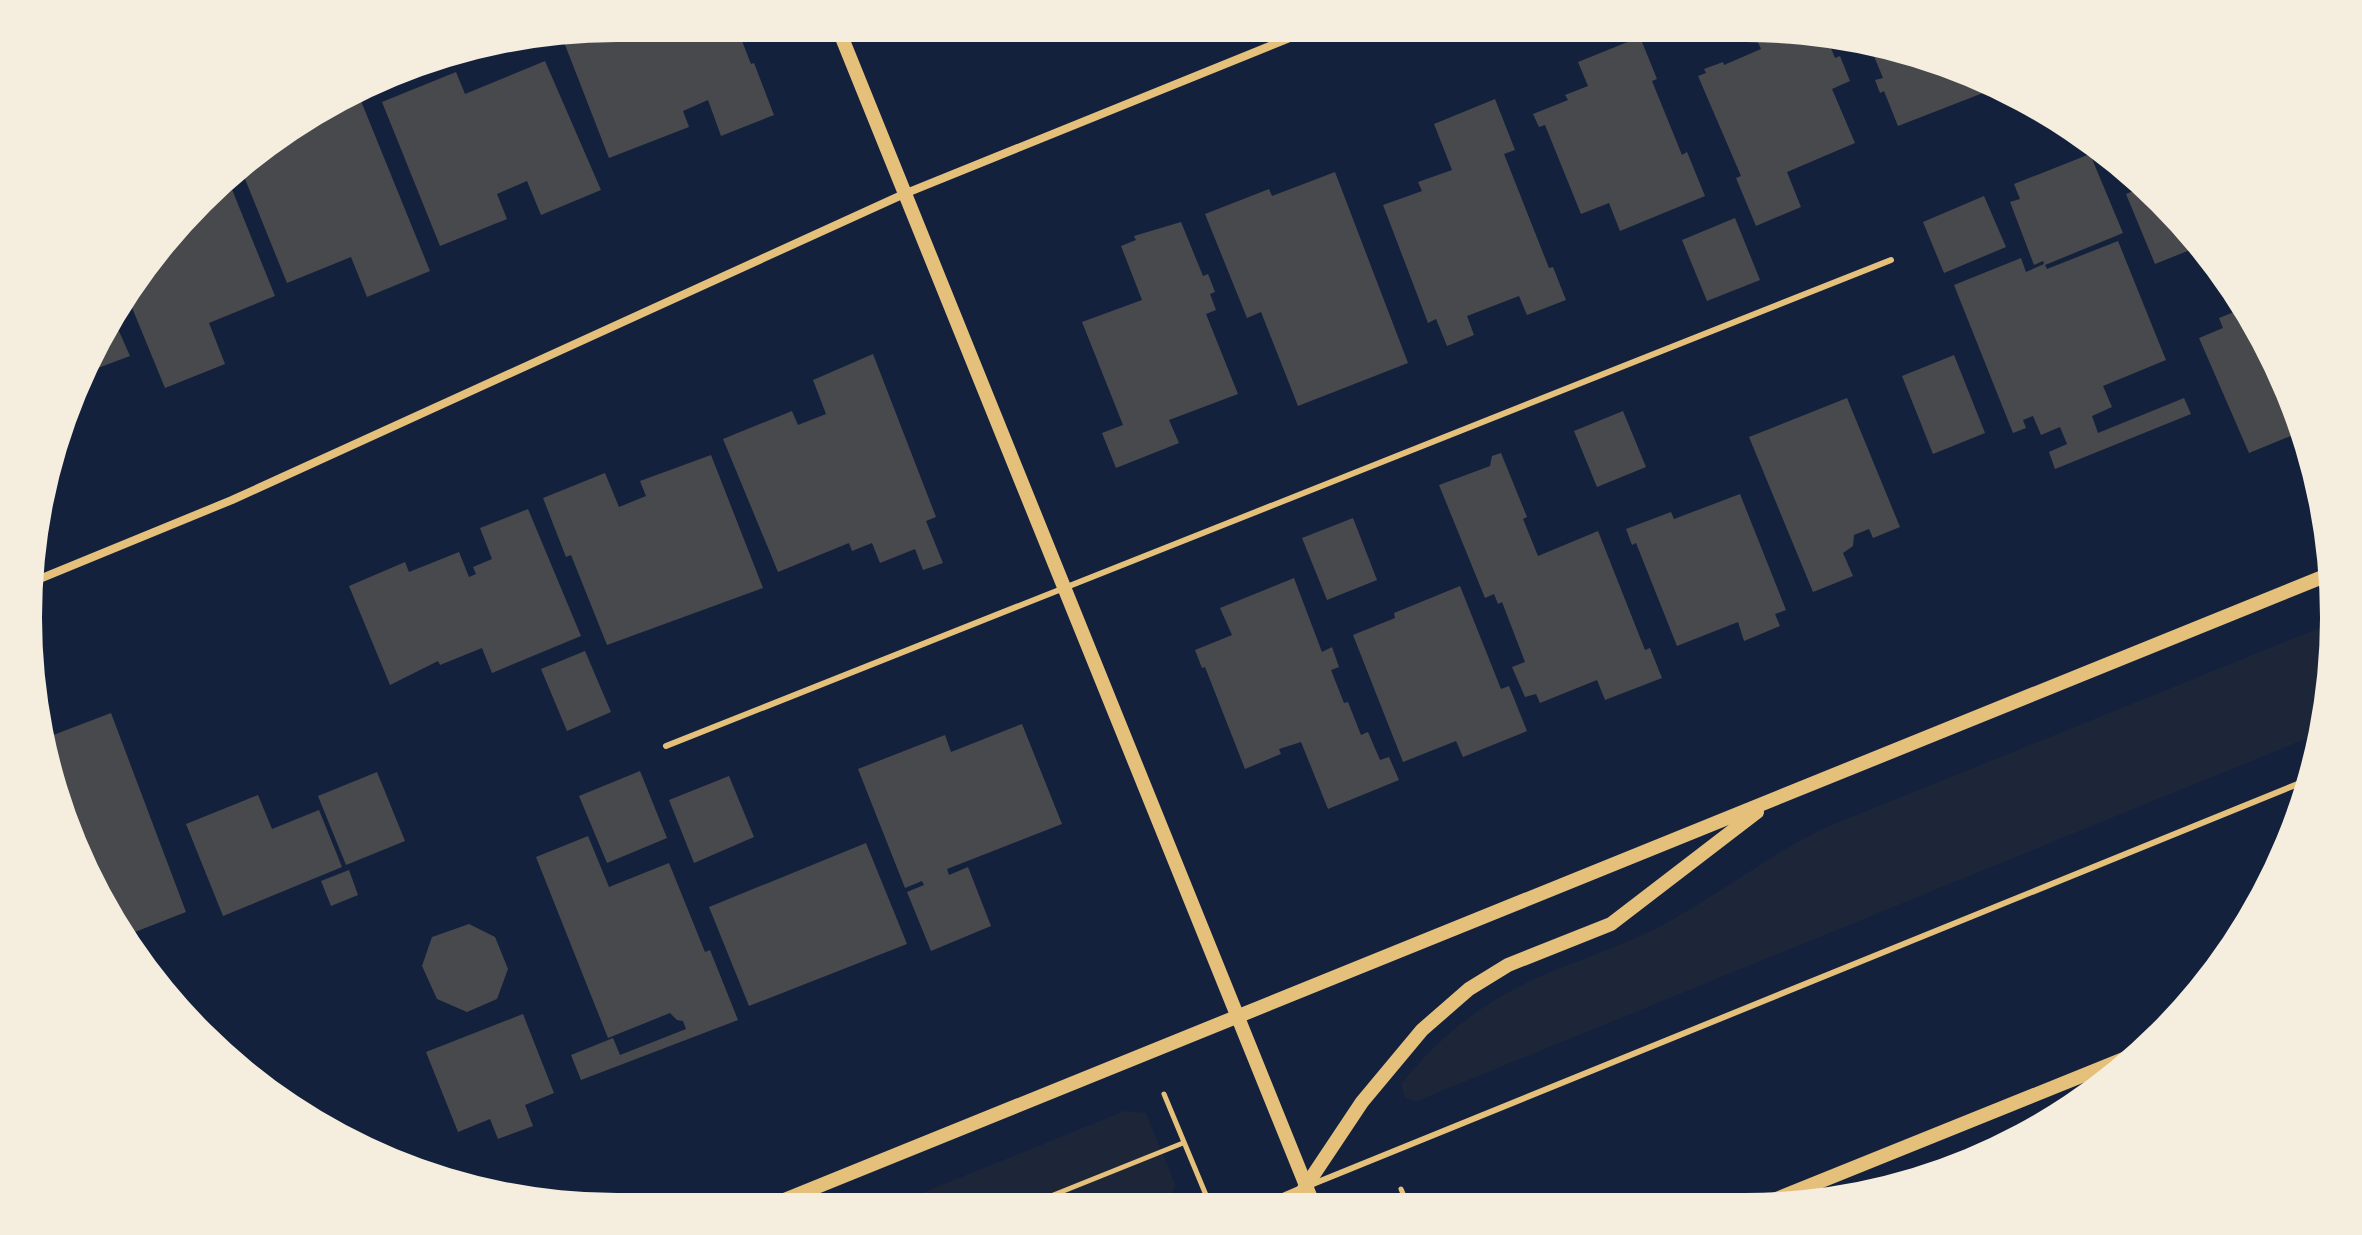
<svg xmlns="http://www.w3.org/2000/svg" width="2362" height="1235" font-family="'Public Sans',sans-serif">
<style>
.green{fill:#1d2539}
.building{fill:#48494c}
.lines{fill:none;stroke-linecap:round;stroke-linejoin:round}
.path{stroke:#e5c07b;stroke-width:5}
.service{stroke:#e5c07b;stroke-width:6}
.minor{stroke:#e5c07b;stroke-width:8}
.tertiary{stroke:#e5c07b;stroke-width:14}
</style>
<rect width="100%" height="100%" fill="#14213d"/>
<!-- green -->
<g class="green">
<path d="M 2332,623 L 2333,657 L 2320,733 L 1417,1101 L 1405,1098 L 1401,1084 C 1430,1049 1461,1019 1502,996 C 1554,965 1617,951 1670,921 C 1722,892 1769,856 1822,829 Z"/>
<path d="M 1125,1111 L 1146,1113 L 1175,1184 L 1171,1201 L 1165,1204 L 892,1205 Z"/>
</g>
<!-- building -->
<g class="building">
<path d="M 618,28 L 737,28 L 751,64 L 754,63 L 774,115 L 721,136 L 708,100 L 683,111 L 689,127 L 609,158 L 562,37 Z"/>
<path d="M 1752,29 L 1783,29 L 1826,36 L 1835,58 L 1840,56 L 1850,81 L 1832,89 L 1855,143 L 1787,172 L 1801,207 L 1756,226 L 1736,178 L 1741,176 L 1698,76 L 1706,73 L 1704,69 L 1723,62 L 1724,65 L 1761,49 Z"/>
<path d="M 1640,37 L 1657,79 L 1652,81 L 1682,155 L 1687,152 L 1705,196 L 1620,231 L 1609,203 L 1581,214 L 1545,125 L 1539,127 L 1533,114 L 1568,100 L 1565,95 L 1588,86 L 1578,62 Z"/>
<path d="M 1869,44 L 1897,48 L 1977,78 L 1983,93 L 1898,126 L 1884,91 L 1880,93 L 1875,80 L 1883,78 Z"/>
<path d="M 545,61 L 601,190 L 541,215 L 527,181 L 497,194 L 507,219 L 440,246 L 382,102 L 456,72 L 465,94 Z"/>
<path d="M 359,96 L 430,271 L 367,297 L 351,257 L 287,283 L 241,169 L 258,150 Z"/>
<path d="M 1495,99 L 1515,150 L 1504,154 L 1549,268 L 1553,267 L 1566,300 L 1527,315 L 1519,296 L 1467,316 L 1474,335 L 1447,346 L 1436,319 L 1428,323 L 1383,205 L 1422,191 L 1418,182 L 1452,170 L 1434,124 Z"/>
<path d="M 2090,154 L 2123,233 L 2045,265 L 2047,269 L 2118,241 L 2166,360 L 2103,386 L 2112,407 L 2092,416 L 2098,433 L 2184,398 L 2191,414 L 2055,469 L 2049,452 L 2067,444 L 2060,427 L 2041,435 L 2033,416 L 2023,420 L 2026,428 L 2013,433 L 1954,285 L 2021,258 L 2026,272 L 2044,264 L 2043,261 L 2034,265 L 2010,202 L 2020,199 L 2014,184 Z"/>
<path d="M 1335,172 L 1408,363 L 1298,406 L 1261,312 L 1247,318 L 1205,214 L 1269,189 L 1272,196 Z"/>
<path d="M 229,182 L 275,296 L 209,323 L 225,364 L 165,388 L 126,293 Z"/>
<path d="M 2143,187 L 2188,229 L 2200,246 L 2155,264 L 2126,194 Z"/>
<path d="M 1984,196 L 2006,247 L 1944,273 L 1923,222 Z"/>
<path d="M 1735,218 L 1760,280 L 1707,301 L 1682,240 Z"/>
<path d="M 1181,222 L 1203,276 L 1208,274 L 1215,292 L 1210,294 L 1216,310 L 1206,314 L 1238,394 L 1169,420 L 1179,443 L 1116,468 L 1102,433 L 1123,425 L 1082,322 L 1142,300 L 1121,246 L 1136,240 L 1134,236 Z"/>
<path d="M 2244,308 L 2255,323 L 2303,431 L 2249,453 L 2199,338 L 2223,328 L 2219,318 Z"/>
<path d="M 114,320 L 130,356 L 90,371 L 100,351 Z"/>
<path d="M 873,354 L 936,517 L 926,521 L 943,563 L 923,570 L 915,549 L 880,563 L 872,543 L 852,551 L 849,543 L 778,572 L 723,439 L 792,411 L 798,425 L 826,414 L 813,380 Z"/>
<path d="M 1954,355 L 1985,433 L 1933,454 L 1902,376 Z"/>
<path d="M 1847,398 L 1900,527 L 1873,538 L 1869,529 L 1854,535 L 1853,546 L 1843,553 L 1853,576 L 1813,592 L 1749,437 Z"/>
<path d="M 1623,411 L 1646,467 L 1597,487 L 1574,431 Z"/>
<path d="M 1501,453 L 1527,517 L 1523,519 L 1538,556 L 1598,531 L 1645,650 L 1650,648 L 1662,678 L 1605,700 L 1597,680 L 1540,703 L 1536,694 L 1525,697 L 1512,667 L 1525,662 L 1502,602 L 1498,604 L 1494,594 L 1485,598 L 1439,485 L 1490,466 L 1492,456 Z"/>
<path d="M 711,455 L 763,588 L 607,645 L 571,555 L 566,557 L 543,498 L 605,473 L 619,507 L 646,496 L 640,481 Z"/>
<path d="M 1740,494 L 1786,610 L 1775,614 L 1780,626 L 1744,641 L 1738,622 L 1677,646 L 1636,543 L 1632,545 L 1626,529 L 1671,512 L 1674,519 Z"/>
<path d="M 528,509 L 581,636 L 492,673 L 482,648 L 440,665 L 438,661 L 390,685 L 349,586 L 405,562 L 409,572 L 459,552 L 469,577 L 476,574 L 473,567 L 492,559 L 480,528 Z"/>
<path d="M 1353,518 L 1377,580 L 1327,600 L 1302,538 Z"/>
<path d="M 1294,578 L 1322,652 L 1332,647 L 1339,667 L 1331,670 L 1344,703 L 1348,702 L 1361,735 L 1368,732 L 1380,760 L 1389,757 L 1399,780 L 1328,809 L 1301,742 L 1279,749 L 1281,754 L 1245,769 L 1205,667 L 1202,668 L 1195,650 L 1232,635 L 1220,608 Z"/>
<path d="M 1460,586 L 1501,689 L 1509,686 L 1527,731 L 1463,757 L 1456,741 L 1403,762 L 1353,635 L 1395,618 L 1394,613 Z"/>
<path d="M 585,651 L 611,712 L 567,731 L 541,669 Z"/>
<path d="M 111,713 L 186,912 L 135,932 L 137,939 L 133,940 L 73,844 L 61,792 L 68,790 L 48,737 Z"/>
<path d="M 1022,724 L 1062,824 L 947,869 L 949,875 L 968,867 L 991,926 L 931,951 L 907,892 L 924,885 L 922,881 L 905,888 L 858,769 L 945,735 L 951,752 Z"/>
<path d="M 640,771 L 667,838 L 607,863 L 579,796 Z"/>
<path d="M 377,772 L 405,841 L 346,865 L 318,796 Z"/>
<path d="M 729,776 L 754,837 L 694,863 L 669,800 Z"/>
<path d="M 258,795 L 272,829 L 319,810 L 342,867 L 223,916 L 186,824 Z"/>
<path d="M 588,836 L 609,887 L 669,863 L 705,952 L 710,950 L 738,1020 L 581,1080 L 571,1055 L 613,1038 L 620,1055 L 686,1029 L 683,1021 L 677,1020 L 670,1013 L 608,1038 L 536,857 Z"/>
<path d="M 866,843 L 907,944 L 749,1006 L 709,907 Z"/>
<path d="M 349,870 L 358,895 L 331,906 L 321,881 Z"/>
<path d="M 469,924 L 495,937 L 508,969 L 497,999 L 467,1012 L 437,999 L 422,966 L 432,937 Z"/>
<path d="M 523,1014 L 554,1093 L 525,1105 L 533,1126 L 498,1139 L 490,1119 L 458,1132 L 426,1052 Z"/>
</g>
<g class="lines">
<!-- path -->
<g class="path">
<path d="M 1164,1094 L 1206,1195"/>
<path d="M 1401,1189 L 1407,1203"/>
<path d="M 1031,1204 L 1183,1143"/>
</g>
<!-- service -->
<g class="service">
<path d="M 666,746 L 1891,260"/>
<path d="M 1313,1184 L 2310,779"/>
<path d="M 1264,1204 L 1299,1189"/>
</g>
<!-- minor -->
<path class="minor" d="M 37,580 L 232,500 L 904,194 L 1312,29"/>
<!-- tertiary -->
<g class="tertiary">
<path d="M 838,28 L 1313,1203"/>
<path d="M 1769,1202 L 2131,1056"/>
<path d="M 1294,1204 L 1362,1102 L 1422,1030 L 1469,989 L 1508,965 L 1611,924 L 1757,812"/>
<path d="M 772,1205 L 2330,574"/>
</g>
</g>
<!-- crop -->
<path d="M0 0H2362V1235H0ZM617 42H1745A575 575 0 0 1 2320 617V618A575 575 0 0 1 1745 1193H617A575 575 0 0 1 42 618V617A575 575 0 0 1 617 42Z" fill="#f5edde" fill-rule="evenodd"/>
</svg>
